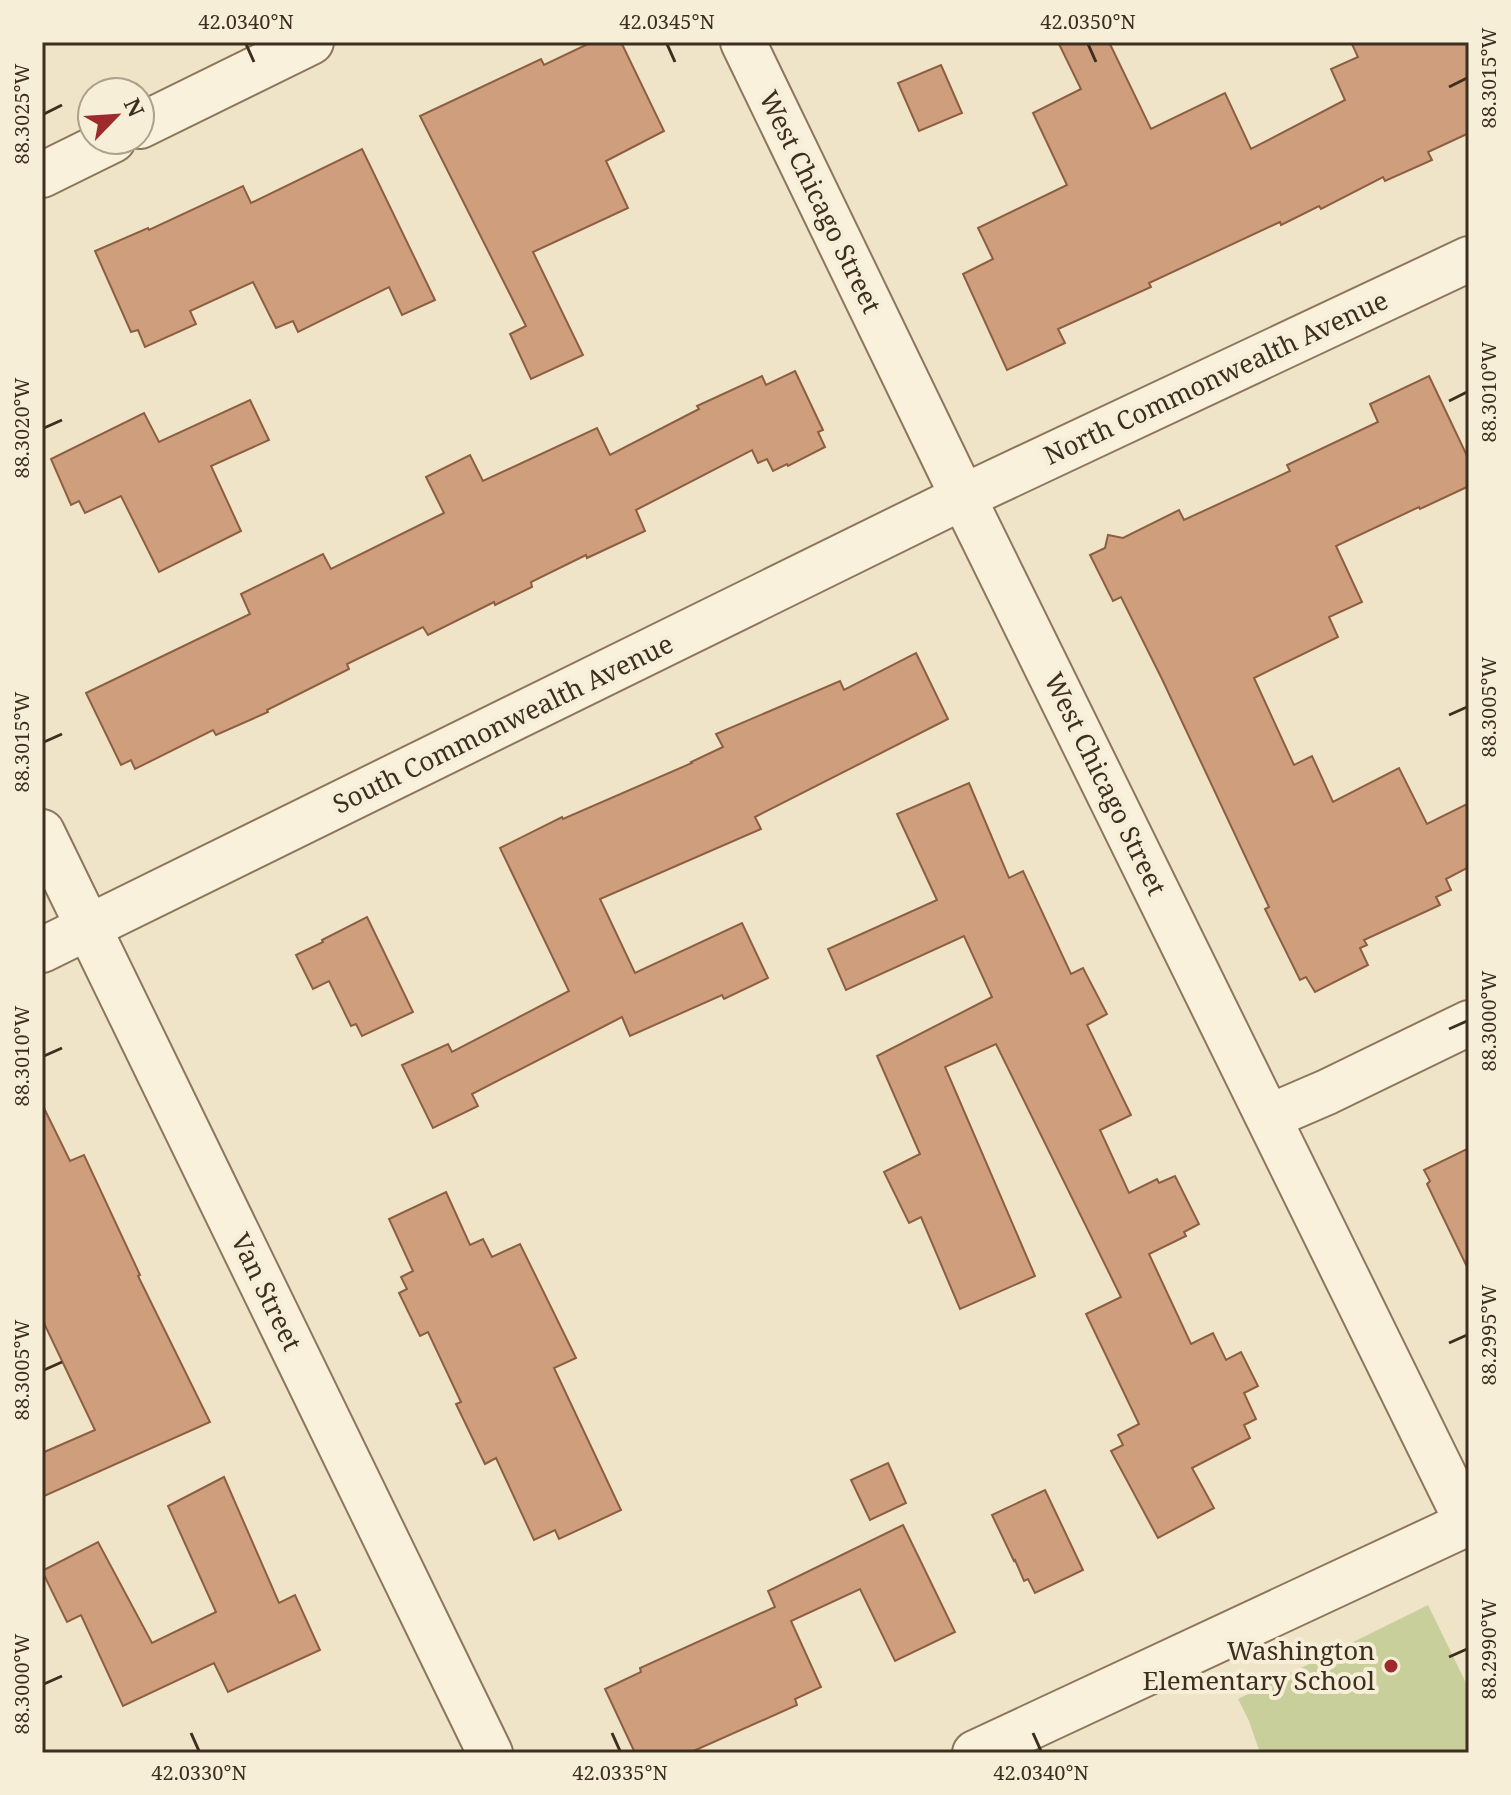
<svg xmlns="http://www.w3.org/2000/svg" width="1511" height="1795" font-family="'Noto Serif',serif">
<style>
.green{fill:#c9cf9b}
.building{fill:#cf9f7d;stroke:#8d5f41;stroke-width:2}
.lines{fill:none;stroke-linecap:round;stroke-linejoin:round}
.minor-casing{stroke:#8d765c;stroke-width:48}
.minor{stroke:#faf1dc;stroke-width:44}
.ticks{fill:none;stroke:#3d2e20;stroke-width:3}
.poi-dot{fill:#9e2a2b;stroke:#f7eed8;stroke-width:3}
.labels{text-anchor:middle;stroke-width:8;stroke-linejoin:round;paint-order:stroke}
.street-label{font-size:26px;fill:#3d2e20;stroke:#f7eed8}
.poi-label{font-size:26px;fill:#3d2e20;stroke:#f7eed8;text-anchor:end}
.neatline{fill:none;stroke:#3d2e20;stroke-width:3}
.ticks-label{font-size:20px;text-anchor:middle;fill:#3d2e20}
</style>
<rect width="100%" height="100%" fill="#f0e4c8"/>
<!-- green -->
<path class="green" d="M 1428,1605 L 1469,1689 L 1469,1753 L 1260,1753 L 1249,1721 L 1238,1699 Z"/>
<!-- building -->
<g class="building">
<path d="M 592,42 L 621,42 L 664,131 L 606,161 L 628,208 L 533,252 L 583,355 L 531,379 L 510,334 L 526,326 L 420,116 L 541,59 L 544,65 Z"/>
<path d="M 1058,42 L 1109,42 L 1151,129 L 1225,93 L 1251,149 L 1345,100 L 1331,69 L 1358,57 L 1351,42 L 1469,42 L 1469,133 L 1428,152 L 1432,160 L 1385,181 L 1383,177 L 1321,209 L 1319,206 L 1281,225 L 1280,222 L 1149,283 L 1151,287 L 1058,329 L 1065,343 L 1007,370 L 963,274 L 993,259 L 978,228 L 1067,185 L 1033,113 L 1081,89 Z"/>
<path d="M 941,65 L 962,113 L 919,131 L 898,83 Z"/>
<path d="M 362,149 L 435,300 L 402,315 L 389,287 L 298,332 L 293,321 L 276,328 L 253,282 L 190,311 L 196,324 L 145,347 L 138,330 L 131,332 L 95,251 L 148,228 L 149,230 L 243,186 L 251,203 Z"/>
<path d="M 795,371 L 823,430 L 818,432 L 825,447 L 788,466 L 787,464 L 773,471 L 767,459 L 758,463 L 752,450 L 636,510 L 645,531 L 587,558 L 586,555 L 531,582 L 532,587 L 495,605 L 494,602 L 428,635 L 423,627 L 347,664 L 349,669 L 267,710 L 268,712 L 216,735 L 213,730 L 135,769 L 131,760 L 121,765 L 86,693 L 250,614 L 241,594 L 323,554 L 331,569 L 444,513 L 426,477 L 470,455 L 483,481 L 597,428 L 610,455 L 699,409 L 697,406 L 762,376 L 766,385 Z"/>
<path d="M 1429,376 L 1469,460 L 1469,486 L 1420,509 L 1419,507 L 1336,546 L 1362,602 L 1329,617 L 1338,637 L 1254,678 L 1294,765 L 1312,756 L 1333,802 L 1399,768 L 1427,824 L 1469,803 L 1469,867 L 1446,879 L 1451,890 L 1436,897 L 1440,905 L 1364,940 L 1367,945 L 1360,948 L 1368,965 L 1315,992 L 1306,977 L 1300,980 L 1265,909 L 1269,907 L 1162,679 L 1121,597 L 1113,601 L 1090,555 L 1105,548 L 1108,535 L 1123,538 L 1179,510 L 1184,520 L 1290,471 L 1287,465 L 1378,422 L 1370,404 Z"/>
<path d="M 250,400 L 269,440 L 211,466 L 241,531 L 159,572 L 121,496 L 85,513 L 79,501 L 71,505 L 51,459 L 144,413 L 159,442 Z"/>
<path d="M 916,653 L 948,719 L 755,817 L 761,829 L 600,899 L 635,973 L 742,923 L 768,978 L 724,999 L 722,995 L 630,1036 L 622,1017 L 472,1094 L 478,1106 L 433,1128 L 402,1065 L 448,1044 L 452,1052 L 569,991 L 500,848 L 562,817 L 563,819 L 692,763 L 691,762 L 723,747 L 716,734 L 840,681 L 844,690 Z"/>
<path d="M 969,783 L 1009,878 L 1023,871 L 1071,974 L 1083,968 L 1107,1014 L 1087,1025 L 1131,1115 L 1100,1130 L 1129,1193 L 1157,1179 L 1159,1183 L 1175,1176 L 1199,1224 L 1184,1232 L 1186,1236 L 1149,1254 L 1191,1344 L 1213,1333 L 1226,1360 L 1241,1352 L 1258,1386 L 1244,1393 L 1256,1419 L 1244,1425 L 1250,1438 L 1192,1468 L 1214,1508 L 1158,1538 L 1111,1451 L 1123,1445 L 1118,1435 L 1139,1424 L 1086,1314 L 1121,1297 L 996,1044 L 945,1067 L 1035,1276 L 960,1309 L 921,1217 L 909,1223 L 884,1172 L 920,1154 L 877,1056 L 992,997 L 964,936 L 846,990 L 828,949 L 937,900 L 897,814 Z"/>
<path d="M 367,917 L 413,1012 L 362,1036 L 356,1024 L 351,1026 L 329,981 L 313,989 L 296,955 L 323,942 L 322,940 Z"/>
<path d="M 42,1104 L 70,1161 L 84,1155 L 140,1275 L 138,1276 L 210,1422 L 42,1497 L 42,1453 L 95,1430 L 42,1319 Z"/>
<path d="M 1469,1148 L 1469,1271 L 1427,1184 L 1430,1181 L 1424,1170 Z"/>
<path d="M 446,1192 L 470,1245 L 483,1239 L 492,1257 L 520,1244 L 576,1358 L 554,1368 L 621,1510 L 559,1539 L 555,1530 L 534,1540 L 496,1458 L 485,1464 L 456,1404 L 461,1402 L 428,1332 L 420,1336 L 399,1293 L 407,1289 L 401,1277 L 413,1271 L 389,1219 Z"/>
<path d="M 888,1463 L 906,1503 L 870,1520 L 851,1480 Z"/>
<path d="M 224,1477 L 279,1603 L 295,1595 L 320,1650 L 228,1692 L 214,1663 L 123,1706 L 81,1615 L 67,1622 L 42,1571 L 98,1542 L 152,1643 L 216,1612 L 168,1506 Z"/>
<path d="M 1045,1490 L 1083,1570 L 1035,1593 L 1028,1579 L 1024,1581 L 1015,1560 L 1014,1561 L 992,1515 Z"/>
<path d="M 903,1525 L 955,1632 L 895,1661 L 860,1589 L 791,1621 L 821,1687 L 795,1699 L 797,1705 L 689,1753 L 635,1753 L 605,1689 L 641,1672 L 640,1668 L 775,1607 L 768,1591 Z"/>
</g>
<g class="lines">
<defs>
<g id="minor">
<path d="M 743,42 L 963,497 L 1469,1526"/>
<path d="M 140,126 L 311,42"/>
<path d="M 42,175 L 113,140"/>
<path d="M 42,832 L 490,1753"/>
<path d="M 42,950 L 963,497 L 1469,259"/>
<path d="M 1269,1117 L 1327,1092 L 1469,1023"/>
<path d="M 975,1753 L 1468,1523"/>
</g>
</defs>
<!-- minor casing -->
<use href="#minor" class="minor-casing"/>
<!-- minor -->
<use href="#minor" class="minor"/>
</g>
<!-- ticks -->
<path class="ticks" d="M 246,44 L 254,62M 667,44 L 675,62M 1088,44 L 1096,62M 1449,87 L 1467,78M 44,114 L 62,105M 1449,401 L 1467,392M 44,428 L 62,420M 1449,715 L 1467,707M 44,742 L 62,734M 1449,1029 L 1467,1021M 44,1056 L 62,1048M 1449,1343 L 1467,1335M 44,1370 L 62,1362M 1449,1657 L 1467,1649M 44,1684 L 62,1676M 191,1733 L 199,1751M 612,1733 L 620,1751M 1033,1733 L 1041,1751"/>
<!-- markers -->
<circle class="poi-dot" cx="1391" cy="1666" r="8"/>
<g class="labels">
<!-- street labels -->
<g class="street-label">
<text transform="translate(820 202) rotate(64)" y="9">West Chicago Street</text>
<text transform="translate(1216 378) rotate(-25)" y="9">North Commonwealth Avenue</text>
<text transform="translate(503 724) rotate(-26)" y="9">South Commonwealth Avenue</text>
<text transform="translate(1105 784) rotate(64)" y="9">West Chicago Street</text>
<text transform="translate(266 1292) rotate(64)" y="9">Van Street</text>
</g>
<!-- poi labels -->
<g class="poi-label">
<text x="1375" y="1660">Washington<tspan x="1375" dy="30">Elementary School</tspan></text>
</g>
</g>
<!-- border -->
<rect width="1511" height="1795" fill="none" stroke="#f7eed8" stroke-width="88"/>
<!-- north arrow -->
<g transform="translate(116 116) rotate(65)"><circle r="38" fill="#f7eed8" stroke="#ada18e" stroke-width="2"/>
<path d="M0-6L14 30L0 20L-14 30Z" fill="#9e2a2b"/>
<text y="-12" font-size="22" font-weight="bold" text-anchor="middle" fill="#3d2e20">N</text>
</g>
<rect x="44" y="44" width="1423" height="1707" class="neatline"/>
<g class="ticks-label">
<text x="246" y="29">42.0340°N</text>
<text x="667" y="29">42.0345°N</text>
<text x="1088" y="29">42.0350°N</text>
<text transform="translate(1489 78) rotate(-90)" y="7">88.3015°W</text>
<text transform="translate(22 114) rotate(-90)" y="7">88.3025°W</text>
<text transform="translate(1489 392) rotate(-90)" y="7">88.3010°W</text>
<text transform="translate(22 428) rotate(-90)" y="7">88.3020°W</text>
<text transform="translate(1489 707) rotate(-90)" y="7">88.3005°W</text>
<text transform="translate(22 742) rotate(-90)" y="7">88.3015°W</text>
<text transform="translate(1489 1021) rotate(-90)" y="7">88.3000°W</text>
<text transform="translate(22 1056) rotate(-90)" y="7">88.3010°W</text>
<text transform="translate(1489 1335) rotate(-90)" y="7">88.2995°W</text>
<text transform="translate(22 1370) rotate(-90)" y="7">88.3005°W</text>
<text transform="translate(1489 1649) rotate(-90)" y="7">88.2990°W</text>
<text transform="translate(22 1684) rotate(-90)" y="7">88.3000°W</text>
<text x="199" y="1780">42.0330°N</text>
<text x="620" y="1780">42.0335°N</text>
<text x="1041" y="1780">42.0340°N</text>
</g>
</svg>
